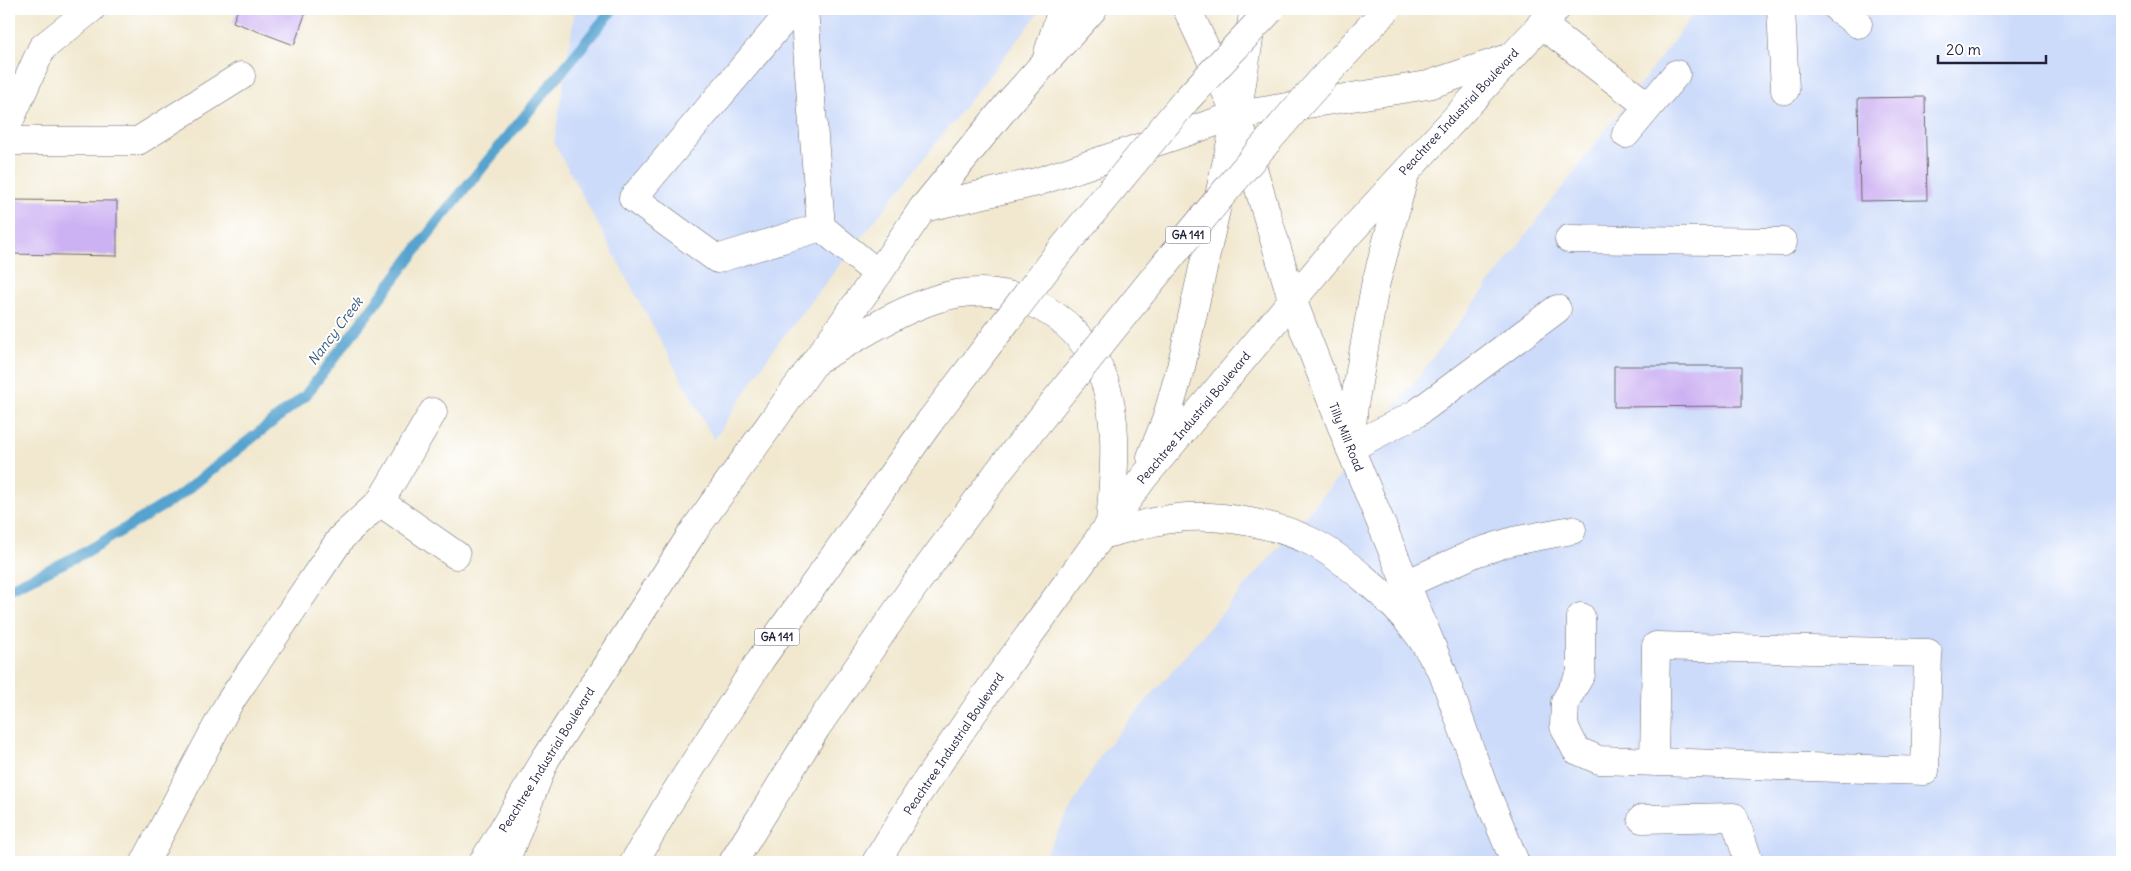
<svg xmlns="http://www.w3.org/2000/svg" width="2131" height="871" font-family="Delius,sans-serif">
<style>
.built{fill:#ccdbfa}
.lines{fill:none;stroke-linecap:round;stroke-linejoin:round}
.stream{stroke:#56a3cf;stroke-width:11}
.building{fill:#cdb2f3}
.minor-casing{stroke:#6a676f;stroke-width:29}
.major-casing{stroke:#6a676f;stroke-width:29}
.highway-casing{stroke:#6a676f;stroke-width:29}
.minor{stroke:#fff;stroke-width:28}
.major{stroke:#fff;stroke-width:28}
.highway{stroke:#fff;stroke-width:28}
.highway-bridge-casing{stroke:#6a676f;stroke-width:29;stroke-linecap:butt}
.highway-bridge{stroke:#fff;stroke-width:28}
.labels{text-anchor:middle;stroke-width:4;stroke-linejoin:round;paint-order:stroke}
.shield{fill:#fff;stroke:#646476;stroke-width:1}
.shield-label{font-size:11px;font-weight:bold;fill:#22223b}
.street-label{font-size:12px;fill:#22223b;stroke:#fff}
.water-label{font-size:14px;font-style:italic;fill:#395c7e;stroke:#fff}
</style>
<rect width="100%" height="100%" fill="#fff"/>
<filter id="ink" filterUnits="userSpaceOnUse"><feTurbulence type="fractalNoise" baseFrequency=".02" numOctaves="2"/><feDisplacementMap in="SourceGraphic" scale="10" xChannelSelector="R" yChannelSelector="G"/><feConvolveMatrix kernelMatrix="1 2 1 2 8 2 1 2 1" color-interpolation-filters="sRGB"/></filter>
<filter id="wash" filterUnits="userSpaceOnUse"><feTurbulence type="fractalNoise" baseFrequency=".0096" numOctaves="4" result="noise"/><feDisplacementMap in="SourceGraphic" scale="20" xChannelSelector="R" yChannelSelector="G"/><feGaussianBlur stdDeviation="1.12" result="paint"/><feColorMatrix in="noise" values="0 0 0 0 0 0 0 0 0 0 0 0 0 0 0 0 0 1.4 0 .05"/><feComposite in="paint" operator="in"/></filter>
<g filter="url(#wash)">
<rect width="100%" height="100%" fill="#f1e8cf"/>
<!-- built -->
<g class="built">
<path d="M 575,9 L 1042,9 L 775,347 L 714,440 L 554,143 Z"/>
<path d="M 1701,9 L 2122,9 L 2122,862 L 1041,862 L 1103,751 L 1365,447 L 1689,20 Z"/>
</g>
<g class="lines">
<!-- stream -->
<path class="stream" d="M 9,589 L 86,552 L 179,496 L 305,396 L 439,220 L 613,9"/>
</g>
<g id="blocks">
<!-- building -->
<g class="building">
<path d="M 238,9 L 307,9 L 294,45 L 233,22 Z"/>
<path d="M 1925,97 L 1927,200 L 1860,201 L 1858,98 Z"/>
<path d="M 9,200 L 117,201 L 117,256 L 9,254 Z"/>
<path d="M 1614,366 L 1742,366 L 1742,406 L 1614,407 Z"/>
</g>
</g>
</g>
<g filter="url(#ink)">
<use href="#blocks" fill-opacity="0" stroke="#6a676f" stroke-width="1"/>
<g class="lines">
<defs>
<g id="minor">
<path d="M 793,9 L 633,198 L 717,259 L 821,227"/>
<path d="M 804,9 L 821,227 L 878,274"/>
<path d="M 1187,9 L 1237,115 L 1292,299 L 1350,448 L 1442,671 L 1483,785 L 1515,862"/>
<path d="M 1781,9 L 1785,90"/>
<path d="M 1838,9 L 1858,24"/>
<path d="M 1541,24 L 1648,106"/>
<path d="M 9,122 L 42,48 L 91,9"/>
<path d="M 1626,134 L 1676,74"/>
<path d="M 9,141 L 138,141 L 241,76"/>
<path d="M 1569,239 L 1783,242"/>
<path d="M 1350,448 L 1417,413 L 1557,309"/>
<path d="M 380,502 L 456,555"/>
<path d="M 1406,584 L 1475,553 L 1513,541 L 1572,530"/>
<path d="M 1581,617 L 1581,674 L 1565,702 L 1564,726 L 1576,750 L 1599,760 L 1925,771 L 1928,653 L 1656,646 L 1654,762"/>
<path d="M 1642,819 L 1734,817 L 1749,862"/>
<path d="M 145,862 L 229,703 L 341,538 L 380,502 L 433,412"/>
</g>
<g id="major">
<path d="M 1048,53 L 1062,9"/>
<path d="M 923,208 L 1037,182 L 1237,115 L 1428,85 L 1508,58"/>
<path d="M 824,356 C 860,336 896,312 936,299 C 1004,277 1074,308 1102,375 C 1120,418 1114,476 1110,522"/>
<path d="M 1350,448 L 1354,405 L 1375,286 L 1405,174"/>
<path d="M 1151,457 L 1166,420 L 1181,367 L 1237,115 L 1252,20"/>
<path d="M 1101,535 C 1129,528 1158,519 1187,517 C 1225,515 1274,524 1308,540 C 1342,556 1393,601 1415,630 C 1425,642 1433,658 1442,671"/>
<path d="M 483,862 L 545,760 L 695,529 L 878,274 L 923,208 L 1009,103 L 1093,9"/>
<path d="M 876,862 L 919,792 L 982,700 L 1144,477 L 1342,241 L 1556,9"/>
</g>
<g id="highway">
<path d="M 505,862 L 545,760"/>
<path d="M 634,862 L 668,804 L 761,659 L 931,420"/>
<path d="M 733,862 L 816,728 L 912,589 L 999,471"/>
</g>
</defs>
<!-- minor casing -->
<use href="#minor" class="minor-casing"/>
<!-- major casing -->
<use href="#major" class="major-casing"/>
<!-- highway casing -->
<use href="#highway" class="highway-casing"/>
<!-- minor -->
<use href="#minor" class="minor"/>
<!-- major -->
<use href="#major" class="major"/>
<!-- highway -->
<use href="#highway" class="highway"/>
<defs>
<g id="highway-bridge">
<path d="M 931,420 L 1053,260 L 1186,100 L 1271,9"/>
<path d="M 999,471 C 1125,314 1248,155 1387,9"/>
</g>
</defs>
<!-- highway-bridge casing -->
<use href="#highway-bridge" class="highway-bridge-casing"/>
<!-- highway-bridge -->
<use href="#highway-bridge" class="highway-bridge"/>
</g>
</g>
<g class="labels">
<!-- shield labels -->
<g class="shield">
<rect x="1165.5" y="226.5" width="45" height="17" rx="4"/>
<rect x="754.5" y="628.5" width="45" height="17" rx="4"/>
</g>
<g class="shield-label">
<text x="1188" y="239">GA 141</text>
<text x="777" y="641">GA 141</text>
</g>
<!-- street labels -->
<g class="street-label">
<text transform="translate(1459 112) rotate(-47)" y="4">Peachtree Industrial Boulevard</text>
<text transform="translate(1194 418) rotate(-50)" y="4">Peachtree Industrial Boulevard</text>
<text transform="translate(1346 437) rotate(68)" y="4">Tilly Mill Road</text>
<text transform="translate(954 744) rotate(-56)" y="4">Peachtree Industrial Boulevard</text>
<text transform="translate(547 760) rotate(-58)" y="4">Peachtree Industrial Boulevard</text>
</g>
<!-- water labels -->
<g class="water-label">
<text transform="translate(335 331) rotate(-53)" y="5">Nancy Creek</text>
</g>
</g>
<!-- margin -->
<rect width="2131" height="871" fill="none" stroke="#fff" stroke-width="30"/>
<!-- scale -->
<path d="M1938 55v8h108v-8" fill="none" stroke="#22223b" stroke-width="2.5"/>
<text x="1946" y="55" font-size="15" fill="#22223b" stroke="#ffffff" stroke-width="4" paint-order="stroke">20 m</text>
</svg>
